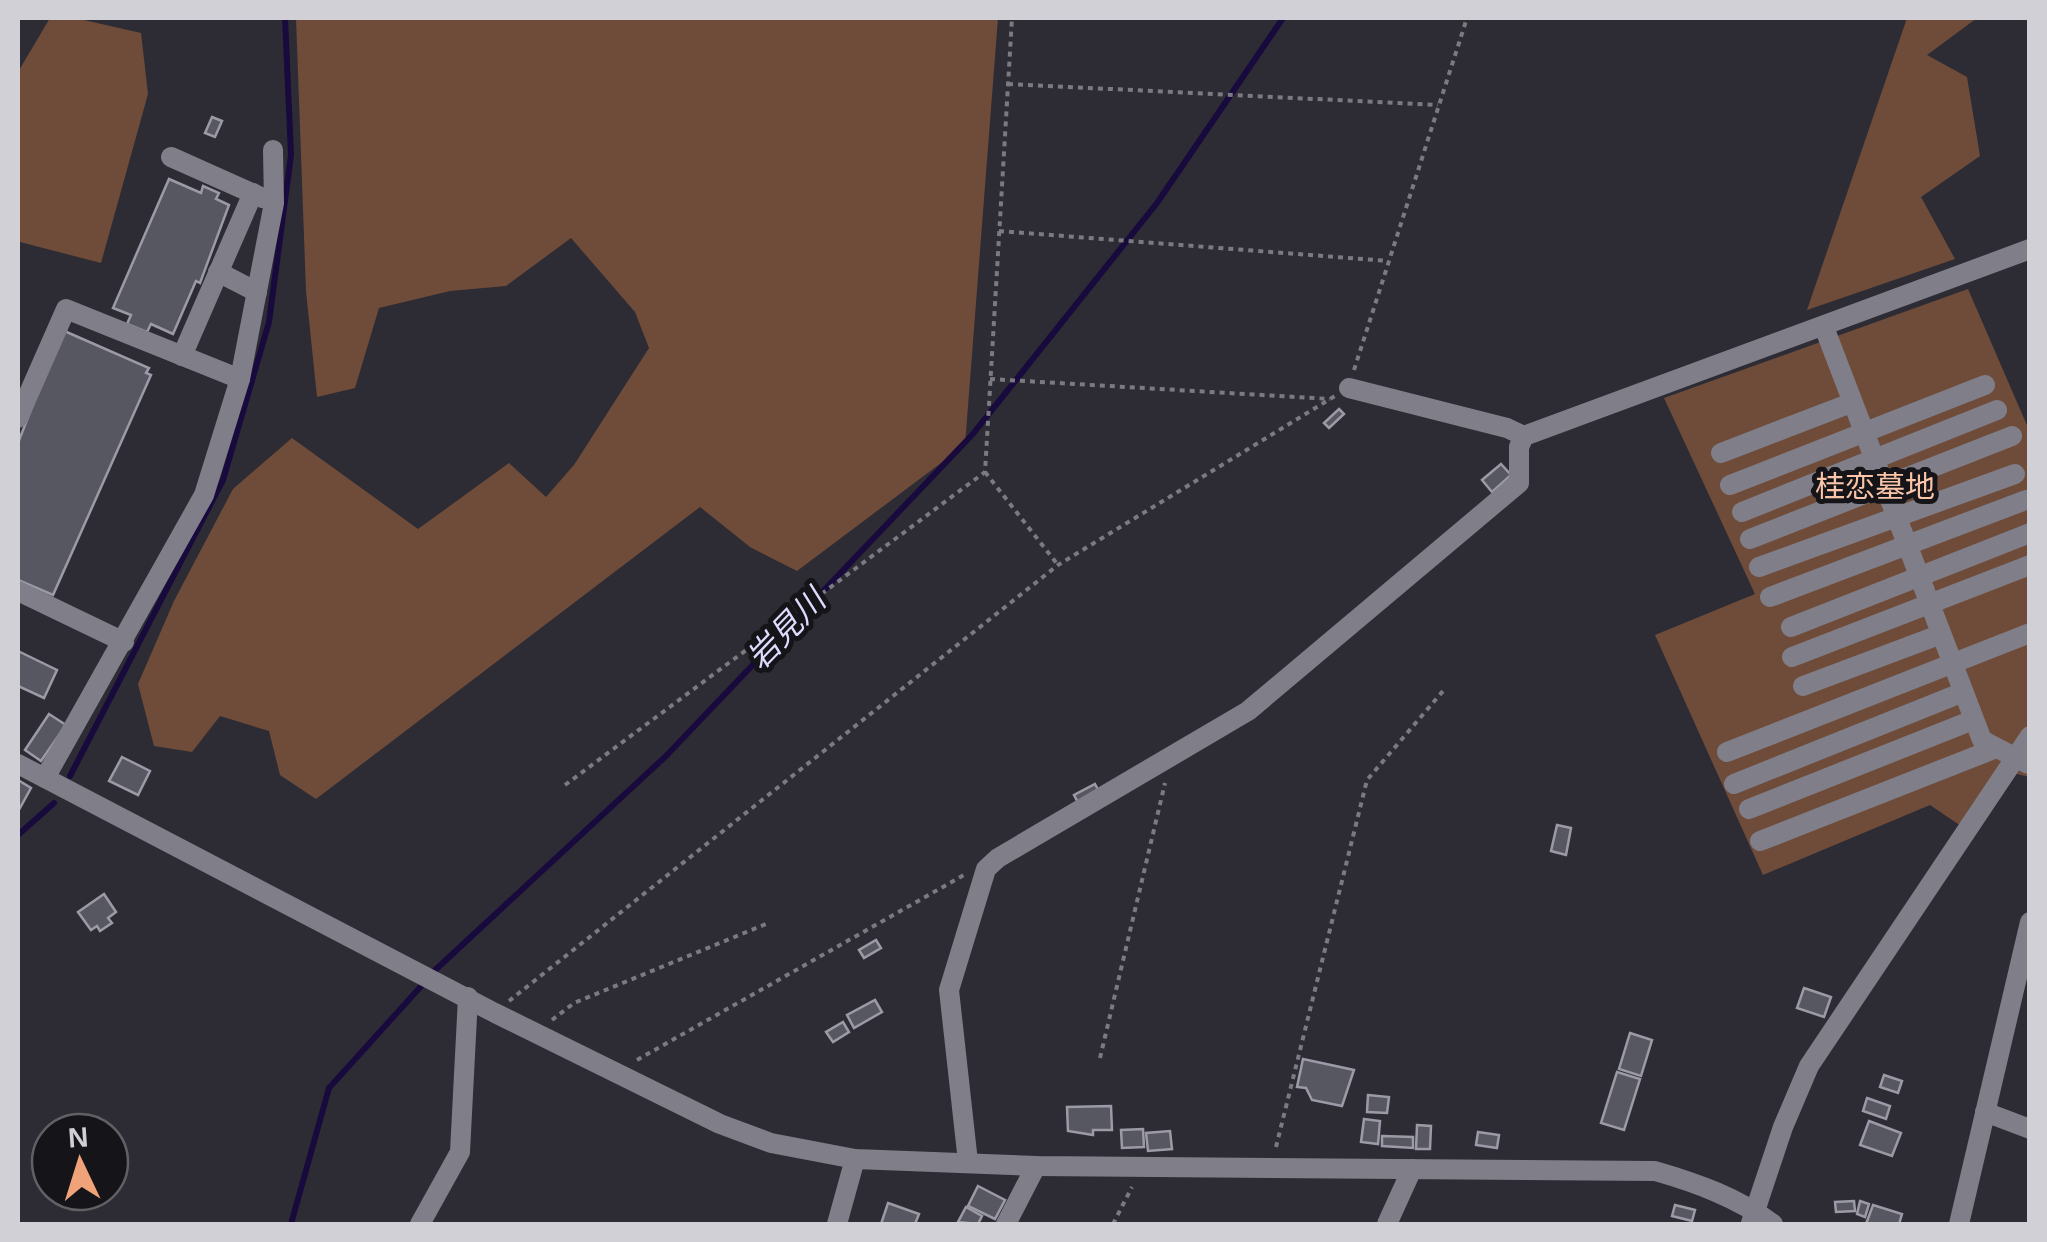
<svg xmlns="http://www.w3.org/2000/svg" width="2047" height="1242" font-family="Arial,'Noto Sans JP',sans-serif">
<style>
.green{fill:#6f4c39}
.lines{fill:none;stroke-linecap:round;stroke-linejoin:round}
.stream{stroke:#190a3d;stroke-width:6}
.building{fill:#575761;stroke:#9b9aa6;stroke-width:2.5}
.path{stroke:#7b7a81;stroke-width:4;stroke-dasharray:5 5;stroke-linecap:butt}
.minor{stroke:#7f7e89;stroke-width:20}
.labels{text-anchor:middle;stroke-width:10;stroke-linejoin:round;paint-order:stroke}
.park-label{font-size:30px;fill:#fac4a8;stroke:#151519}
.water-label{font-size:32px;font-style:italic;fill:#dddbfe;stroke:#151519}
</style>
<rect width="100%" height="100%" fill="#2d2c35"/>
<!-- green -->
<g class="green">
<path d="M 50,18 L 75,18 L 141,33 L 148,94 L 101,263 L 20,242 L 18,246 L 18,72 Z"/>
<path d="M 296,18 L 998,18 L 965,445 L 797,571 L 750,547 L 700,507 L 316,799 L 280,775 L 269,731 L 220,716 L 192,752 L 154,746 L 138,684 L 174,601 L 233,489 L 292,438 L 418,529 L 509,463 L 546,497 L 574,465 L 649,348 L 635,312 L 571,238 L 506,286 L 450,291 L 379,308 L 355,388 L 317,397 L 306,291 Z"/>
<path d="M 1907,18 L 1977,18 L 1927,55 L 1967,77 L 1980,156 L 1921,197 L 1955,259 L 1807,310 Z"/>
<path d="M 1968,289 L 2029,430 L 2029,777 L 2001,770 L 1961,826 L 1930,805 L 1763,875 L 1655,635 L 1755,594 L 1664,398 Z"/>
</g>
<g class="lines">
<!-- stream -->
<g class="stream">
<path d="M 70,776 L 223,480 L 269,322 L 291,155 L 285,18"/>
<path d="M 18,835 L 54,803"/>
<path d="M 432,973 L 666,756 L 972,435 L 1157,203 L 1283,18"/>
<path d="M 291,1224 L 329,1088 L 424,983"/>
</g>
</g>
<!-- building -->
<g class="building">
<path d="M 212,117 L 222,121 L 215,137 L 205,133 Z"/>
<path d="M 169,179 L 201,193 L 203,186 L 219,193 L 216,199 L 229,205 L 200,283 L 196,281 L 173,334 L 151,324 L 147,332 L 127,324 L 131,315 L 113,308 Z"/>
<path d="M 62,330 L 149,368 L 146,373 L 151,375 L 53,595 L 18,580 L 18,443 Z"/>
<path d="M 1339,409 L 1344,414 L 1329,428 L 1324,423 Z"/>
<path d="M 1501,464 L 1511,475 L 1492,492 L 1482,480 Z"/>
<path d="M 18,651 L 57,670 L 44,698 L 18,686 Z"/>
<path d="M 49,714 L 66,725 L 41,761 L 25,750 Z"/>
<path d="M 122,757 L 150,771 L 138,795 L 109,781 Z"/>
<path d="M 18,780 L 31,788 L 20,808 L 18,806 Z"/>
<path d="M 1095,784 L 1102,797 L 1081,808 L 1074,795 Z"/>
<path d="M 1557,825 L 1571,828 L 1566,855 L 1551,851 Z"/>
<path d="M 104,894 L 116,912 L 108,918 L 112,923 L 100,931 L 97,926 L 91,930 L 78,912 Z"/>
<path d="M 876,940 L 881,948 L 864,958 L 859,950 Z"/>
<path d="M 1804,988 L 1831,997 L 1824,1017 L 1797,1008 Z"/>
<path d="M 875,1000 L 882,1012 L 854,1028 L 847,1015 Z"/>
<path d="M 843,1022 L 849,1032 L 833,1042 L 826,1032 Z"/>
<path d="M 1630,1033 L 1652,1040 L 1641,1076 L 1619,1069 Z"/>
<path d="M 1303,1059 L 1354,1070 L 1342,1106 L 1312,1100 L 1306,1088 L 1297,1087 Z"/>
<path d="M 1617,1072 L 1640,1079 L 1624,1130 L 1601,1123 Z"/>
<path d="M 1884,1075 L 1902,1081 L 1898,1093 L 1880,1087 Z"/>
<path d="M 1368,1095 L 1389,1097 L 1387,1113 L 1367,1112 Z"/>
<path d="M 1867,1098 L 1890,1106 L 1886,1119 L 1863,1111 Z"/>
<path d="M 1111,1106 L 1112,1130 L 1093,1130 L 1093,1135 L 1068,1131 L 1067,1107 Z"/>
<path d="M 1364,1119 L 1380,1121 L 1378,1144 L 1361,1142 Z"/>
<path d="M 1869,1121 L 1901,1133 L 1892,1156 L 1860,1145 Z"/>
<path d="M 1417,1125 L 1431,1126 L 1430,1149 L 1416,1149 Z"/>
<path d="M 1143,1129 L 1144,1147 L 1122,1148 L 1121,1130 Z"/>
<path d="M 1170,1131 L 1172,1149 L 1148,1151 L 1146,1133 Z"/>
<path d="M 1478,1132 L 1499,1135 L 1497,1148 L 1476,1145 Z"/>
<path d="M 1382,1136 L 1413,1137 L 1413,1148 L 1382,1146 Z"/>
<path d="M 978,1186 L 1005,1200 L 995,1219 L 968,1206 Z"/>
<path d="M 1854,1201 L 1855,1211 L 1836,1212 L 1835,1202 Z"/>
<path d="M 1860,1201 L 1869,1204 L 1865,1217 L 1857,1214 Z"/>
<path d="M 888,1203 L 919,1214 L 915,1224 L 881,1224 Z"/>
<path d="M 1675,1205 L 1695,1210 L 1692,1221 L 1672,1216 Z"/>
<path d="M 1873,1205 L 1902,1214 L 1899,1224 L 1866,1224 Z"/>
<path d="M 966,1207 L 982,1216 L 978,1224 L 958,1222 Z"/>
</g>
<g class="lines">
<!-- path -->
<g class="path">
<path d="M 1008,84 L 1438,105"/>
<path d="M 999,231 L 1388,261"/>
<path d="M 1354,370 L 1467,18"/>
<path d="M 990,379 L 1330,399"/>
<path d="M 985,472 L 1058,565"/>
<path d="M 565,785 L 985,472 L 1012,18"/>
<path d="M 509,1001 L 1058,565 L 1335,396"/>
<path d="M 552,1020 L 574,1003 L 766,924"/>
<path d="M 1100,1058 L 1165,783"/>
<path d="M 637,1060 L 964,875"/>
<path d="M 1276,1147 L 1367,780 L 1443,691"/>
<path d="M 1113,1224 L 1132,1187"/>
</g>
<!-- minor -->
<g class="minor">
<path d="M 171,157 L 263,198"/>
<path d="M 218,272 L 257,292"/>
<path d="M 1824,327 L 1982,740 L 2028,764"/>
<path d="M 182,356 L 253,193"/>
<path d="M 1349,388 L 1507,428 L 1524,436"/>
<path d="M 18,418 L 66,309 L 240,379"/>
<path d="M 1721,453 L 1851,403"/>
<path d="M 1730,485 L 1985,385"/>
<path d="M 1742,512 L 1997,410"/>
<path d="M 1750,539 L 2012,436"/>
<path d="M 1759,567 L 2015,474"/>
<path d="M 18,591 L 124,642"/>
<path d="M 1770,597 L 2026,500"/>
<path d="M 1791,627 L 2030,533"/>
<path d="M 1792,657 L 2030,565"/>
<path d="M 1803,686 L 1939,635"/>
<path d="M 1727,752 L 2030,633"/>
<path d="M 18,764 L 495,1013 L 720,1124 L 771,1143 L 855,1159 L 1036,1166 L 1655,1171 C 1697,1183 1738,1198 1773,1224"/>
<path d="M 45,778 L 204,495 L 240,379 L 274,203 L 273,150"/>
<path d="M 1734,784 L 1961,693"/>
<path d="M 1749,809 L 1973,720"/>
<path d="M 1760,841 L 1994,749"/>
<path d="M 1985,1112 L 2030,1129"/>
<path d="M 968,1162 L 949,990 L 986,869 L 998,858 L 1248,711 L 1519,483 L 1519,447 L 1524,436 L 2030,249"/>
<path d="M 1751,1223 L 1783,1127 L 1809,1066 L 2030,736"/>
<path d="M 420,1224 L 460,1152 L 468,997"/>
<path d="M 837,1224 L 855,1159"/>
<path d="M 1006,1224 L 1036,1166"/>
<path d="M 1387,1224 L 1412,1169"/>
<path d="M 1959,1224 L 2030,922"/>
</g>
</g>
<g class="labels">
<!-- park labels -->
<g class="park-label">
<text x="1875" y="497">桂恋墓地</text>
</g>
<!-- water labels -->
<g class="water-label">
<text transform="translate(786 629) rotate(-46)" y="11">岩見川</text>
</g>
</g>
<!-- border -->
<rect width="2047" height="1242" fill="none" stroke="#d1d0d6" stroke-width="40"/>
<!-- north arrow -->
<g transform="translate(80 1162) rotate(356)"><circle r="48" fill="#151519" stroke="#606065" stroke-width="2.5"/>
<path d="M0-8L18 38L0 25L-18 38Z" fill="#f0a279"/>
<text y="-15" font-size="28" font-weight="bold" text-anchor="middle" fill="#d1d0d6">N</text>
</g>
</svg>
